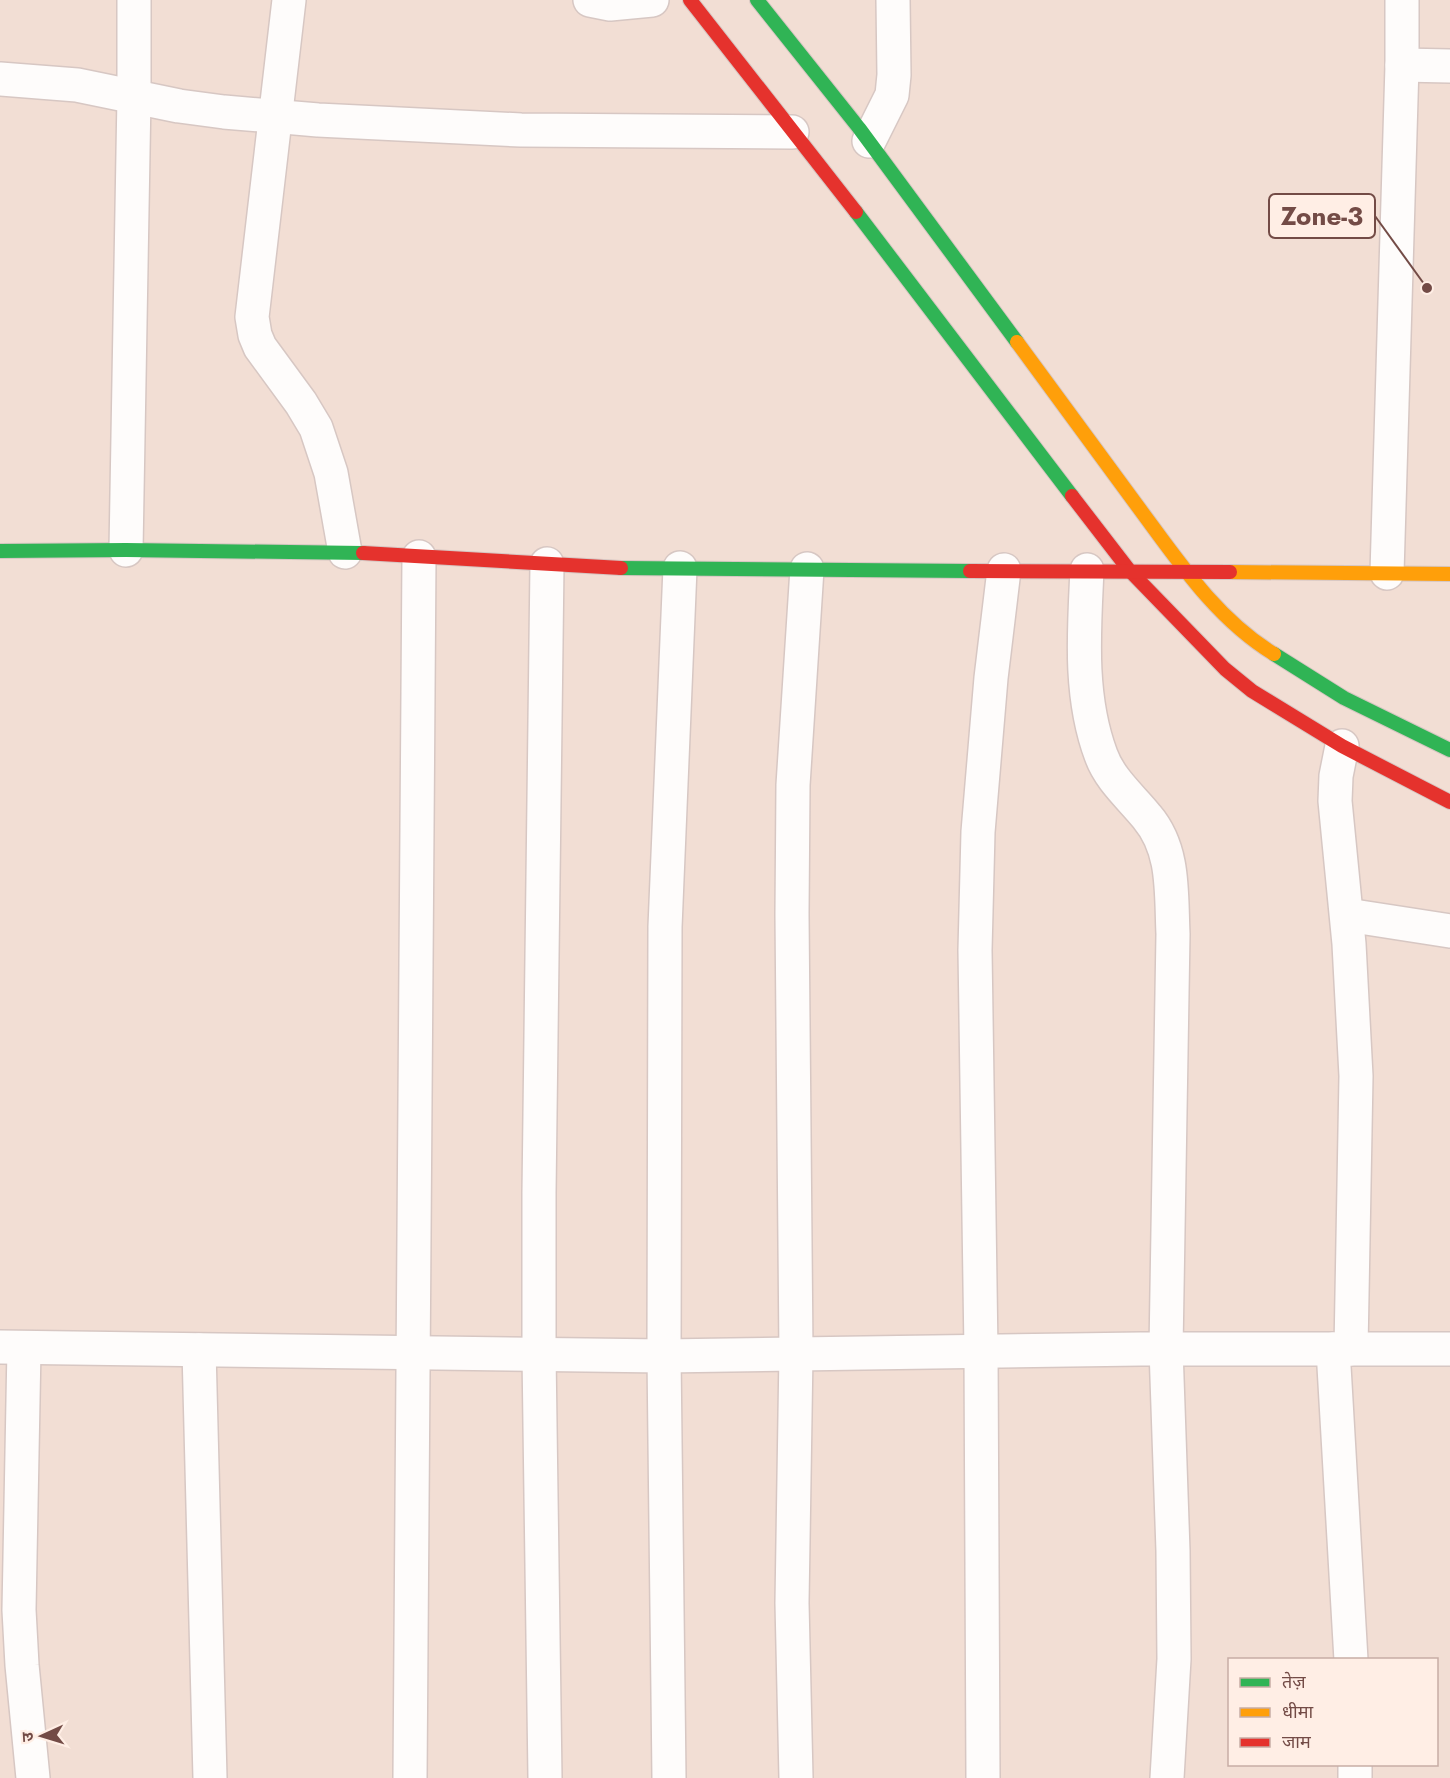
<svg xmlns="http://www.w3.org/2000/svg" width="1450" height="1778" font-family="Jost,'Noto Sans Devanagari',sans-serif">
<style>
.residential{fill:#f2ded4;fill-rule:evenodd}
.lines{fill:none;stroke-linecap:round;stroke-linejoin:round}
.street-casing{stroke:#d7c7c3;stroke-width:36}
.fast-casing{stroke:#d6c6c2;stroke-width:16}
.slow-casing{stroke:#d6c6c2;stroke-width:16}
.jam-casing{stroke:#d6c6c2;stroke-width:16}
.street{stroke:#fefcfb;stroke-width:33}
.fast{stroke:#30b455;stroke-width:14}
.slow{stroke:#ff9f0a;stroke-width:14}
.jam{stroke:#e5322d;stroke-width:14}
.leader{fill:none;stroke:#734b46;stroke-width:2}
.callout-dot{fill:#734b46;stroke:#ffeee5;stroke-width:2}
.callout{fill:#ffeee5;stroke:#734b46;stroke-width:2}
.callout-label{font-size:26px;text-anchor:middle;font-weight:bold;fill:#734b46}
</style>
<rect width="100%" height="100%" fill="#f6ebe5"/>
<!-- residential -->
<path class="residential" d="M 0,0 L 1450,0 L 1450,1778 L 0,1778 ZM 1230,1660 L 1436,1660 L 1436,1764 L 1230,1764 Z"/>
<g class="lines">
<defs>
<g id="street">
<path d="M 289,0 L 252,317 L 255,335 L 260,347 L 301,403 L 316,428 L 331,473 L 345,552"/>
<path d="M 590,0 L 610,4 L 652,0"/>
<path d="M 1402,65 L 1450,66"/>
<path d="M 0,79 L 77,85 L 179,106 L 224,112 L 318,120 L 521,130 L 792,132"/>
<path d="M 869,141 L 892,95 L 894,75 L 893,0"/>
<path d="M 126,550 L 134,96 L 134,0"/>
<path d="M 1087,570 C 1084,632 1079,696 1101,755 C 1110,780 1131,797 1147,817 C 1175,850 1171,893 1173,934 L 1166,1349 L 1173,1551 L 1174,1659 L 1167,1778"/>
<path d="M 1387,573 L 1402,65 L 1402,0"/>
<path d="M 1342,746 L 1336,776 L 1335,801 L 1349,944 L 1356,1076 L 1351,1349"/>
<path d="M 1347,915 L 1450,931"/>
<path d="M 0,1347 L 664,1356 L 1141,1349 L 1450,1349"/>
<path d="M 24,1348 L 19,1610 L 22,1665 L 33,1778"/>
<path d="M 1333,1349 L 1351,1660"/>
<path d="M 199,1350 L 210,1778"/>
<path d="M 1355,1764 L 1355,1778"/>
<path d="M 410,1778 L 419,557"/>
<path d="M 545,1778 L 539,1354 L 539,1193 L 547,564"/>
<path d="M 669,1778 L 664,1356 L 665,927 L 680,568"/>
<path d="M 796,1778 L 792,1603 L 796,1353 L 792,914 L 793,785 L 807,569"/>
<path d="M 983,1778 L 981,1351 L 975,950 L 978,832 L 991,678 L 1004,570"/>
</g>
<g id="fast">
<path d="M 757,0 L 859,128 L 1017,342"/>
<path d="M 856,212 L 1072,496"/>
<path d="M 0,551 L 126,550 L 363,553"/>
<path d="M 621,568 L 970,571"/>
<path d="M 1274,654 L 1344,698 L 1450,750"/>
</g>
<g id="slow">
<path d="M 1017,342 C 1057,396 1096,450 1136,504 C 1177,559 1215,618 1274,654"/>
<path d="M 1230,572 L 1450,574"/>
</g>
<g id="jam">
<path d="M 690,0 L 856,212"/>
<path d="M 1072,496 L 1129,570 L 1225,669 L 1252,691 L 1342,746 L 1450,802"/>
<path d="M 363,553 L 621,568"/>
<path d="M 970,571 L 1230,572"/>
</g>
</defs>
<!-- street casing -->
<use href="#street" class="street-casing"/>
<!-- fast casing -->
<use href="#fast" class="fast-casing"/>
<!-- slow casing -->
<use href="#slow" class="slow-casing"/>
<!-- jam casing -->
<use href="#jam" class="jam-casing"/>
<!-- street -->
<use href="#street" class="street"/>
<!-- fast -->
<use href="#fast" class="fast"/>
<!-- slow -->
<use href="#slow" class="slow"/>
<!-- jam -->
<use href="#jam" class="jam"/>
</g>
<!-- callouts -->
<path class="leader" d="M1427 288L1375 216"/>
<circle class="callout-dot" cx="1427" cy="288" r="6"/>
<rect class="callout" x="1269" y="194" width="106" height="44" rx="6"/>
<g class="callout-label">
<text x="1322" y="225">Zone-3</text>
</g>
<!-- legend -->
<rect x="1228" y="1658" width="210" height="108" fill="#ffeee5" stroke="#c7ada5" stroke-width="1.5"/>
<rect x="1240" y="1678" width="30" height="9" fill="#30b455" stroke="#c7ada5" stroke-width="1.5"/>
<text x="1282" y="1688" font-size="18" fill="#734b46">तेज़</text>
<rect x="1240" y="1708" width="30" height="9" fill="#ff9f0a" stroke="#c7ada5" stroke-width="1.5"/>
<text x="1282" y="1718" font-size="18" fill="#734b46">धीमा</text>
<rect x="1240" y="1738" width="30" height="9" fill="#e5322d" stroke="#c7ada5" stroke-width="1.5"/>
<text x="1282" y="1748" font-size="18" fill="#734b46">जाम</text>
<!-- north arrow -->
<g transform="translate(42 1736) rotate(266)" stroke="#ffeee5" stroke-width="4.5" paint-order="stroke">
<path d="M0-4.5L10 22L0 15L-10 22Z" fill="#734b46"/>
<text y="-9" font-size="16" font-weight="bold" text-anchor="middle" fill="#734b46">उ</text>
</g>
</svg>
